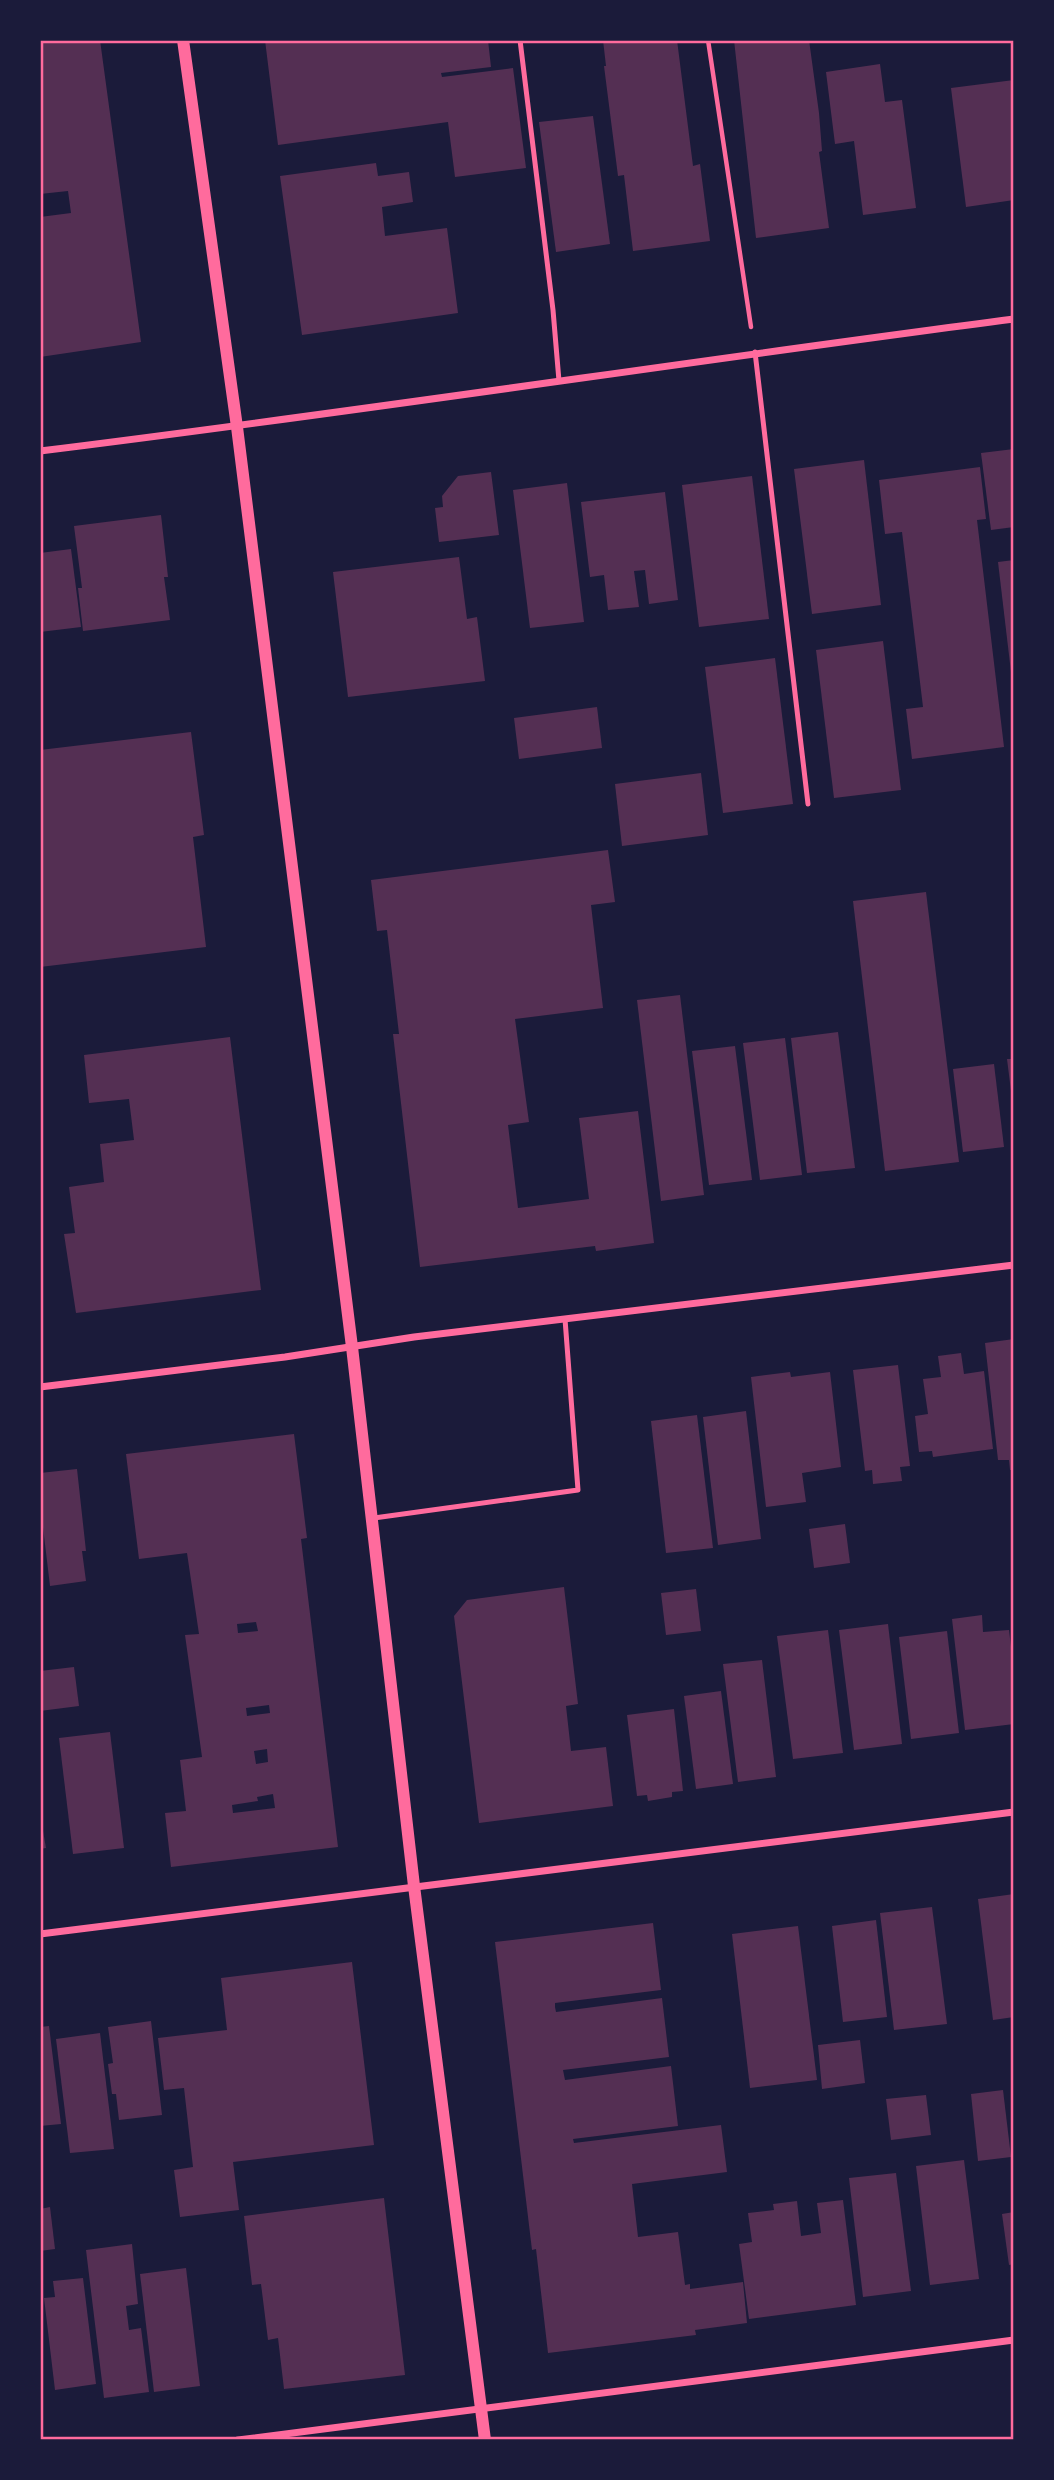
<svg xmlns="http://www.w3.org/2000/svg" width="1054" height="2480" font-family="Quicksand,sans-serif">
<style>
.building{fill:#542f53;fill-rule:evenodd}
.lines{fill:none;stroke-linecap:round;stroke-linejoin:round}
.path{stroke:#ff6b9d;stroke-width:4.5}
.service{stroke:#ff6b9d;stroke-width:5}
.minor{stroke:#ff6b9d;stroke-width:7}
.tertiary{stroke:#ff6b9d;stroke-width:12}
.neatline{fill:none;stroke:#ff6b9d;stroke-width:2.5}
</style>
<rect width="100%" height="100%" fill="#1b1b3a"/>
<!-- building -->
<g class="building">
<path d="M 40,40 L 100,40 L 141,342 L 40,357 L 40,217 L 71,213 L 68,191 L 40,194 Z"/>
<path d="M 265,40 L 488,40 L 491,67 L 441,73 L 442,77 L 513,68 L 526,168 L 455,177 L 448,122 L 278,145 Z"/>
<path d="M 603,40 L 677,40 L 693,166 L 700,164 L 710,241 L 633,251 L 624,175 L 618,176 L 604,66 L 606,66 Z"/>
<path d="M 734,40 L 809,40 L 819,113 L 822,151 L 819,152 L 829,228 L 756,238 Z"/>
<path d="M 880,64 L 885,102 L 902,100 L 916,208 L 863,215 L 854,141 L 835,144 L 826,72 Z"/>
<path d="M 1014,80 L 1014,200 L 966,207 L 951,88 Z"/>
<path d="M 593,116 L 610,244 L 556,252 L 539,122 Z"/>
<path d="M 376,163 L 378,176 L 409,172 L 413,202 L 382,207 L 385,236 L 447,228 L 458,313 L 302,335 L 280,176 Z"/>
<path d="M 1014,449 L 1014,527 L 991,530 L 981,453 Z"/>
<path d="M 864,460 L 881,605 L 812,614 L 794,469 Z"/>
<path d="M 980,467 L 986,519 L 977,520 L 1004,747 L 912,759 L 906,709 L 923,707 L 902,532 L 885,534 L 879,480 Z"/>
<path d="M 491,472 L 499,535 L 439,542 L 435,508 L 443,507 L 442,496 L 458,476 Z"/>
<path d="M 752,476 L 769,619 L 699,627 L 682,485 Z"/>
<path d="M 567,483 L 584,622 L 530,628 L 513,490 Z"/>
<path d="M 665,492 L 678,600 L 649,604 L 645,570 L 634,571 L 639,607 L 608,610 L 604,575 L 590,577 L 581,502 Z"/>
<path d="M 161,515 L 168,577 L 164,577 L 170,620 L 83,631 L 78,588 L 82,588 L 74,526 Z"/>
<path d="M 71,549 L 81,627 L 40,632 L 40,553 Z"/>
<path d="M 459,557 L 467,619 L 477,617 L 485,681 L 348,697 L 333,572 Z"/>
<path d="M 1014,560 L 1014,671 L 1011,672 L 998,562 Z"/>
<path d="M 883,641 L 901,790 L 834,798 L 816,650 Z"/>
<path d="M 775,658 L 793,804 L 723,813 L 705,667 Z"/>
<path d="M 597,707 L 602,748 L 519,759 L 514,718 Z"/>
<path d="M 191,732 L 204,835 L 193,837 L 206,947 L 40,967 L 40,750 Z"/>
<path d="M 701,773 L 708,835 L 622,846 L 615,784 Z"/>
<path d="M 608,850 L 615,902 L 591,905 L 603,1008 L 515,1019 L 529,1122 L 508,1125 L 518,1208 L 589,1199 L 579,1118 L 638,1111 L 654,1243 L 596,1251 L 595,1246 L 420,1267 L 393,1034 L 399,1034 L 387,930 L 377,931 L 371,880 Z"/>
<path d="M 926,892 L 959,1162 L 885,1171 L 853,901 Z"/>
<path d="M 680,995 L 704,1195 L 661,1201 L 637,1000 Z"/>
<path d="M 838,1032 L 855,1168 L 807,1173 L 791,1038 Z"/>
<path d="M 230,1037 L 261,1290 L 76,1313 L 64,1234 L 75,1233 L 69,1187 L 104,1182 L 100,1144 L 134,1140 L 129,1099 L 89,1103 L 84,1055 Z"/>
<path d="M 785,1038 L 802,1175 L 760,1180 L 743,1043 Z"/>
<path d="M 735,1046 L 752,1180 L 709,1185 L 692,1051 Z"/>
<path d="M 1007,1059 L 1014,1059 L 1014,1099 L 1012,1099 Z"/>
<path d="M 994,1064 L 1004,1147 L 963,1152 L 953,1069 Z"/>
<path d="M 1014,1339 L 1014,1470 L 1010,1470 L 1009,1460 L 998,1460 L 985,1343 Z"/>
<path d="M 961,1353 L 964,1374 L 984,1371 L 993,1449 L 933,1457 L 932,1451 L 919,1452 L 915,1416 L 928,1414 L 923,1379 L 941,1377 L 938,1356 Z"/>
<path d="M 898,1365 L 910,1466 L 900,1467 L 902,1481 L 873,1484 L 872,1470 L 865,1471 L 853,1370 Z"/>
<path d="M 790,1372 L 791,1377 L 830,1372 L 841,1467 L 802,1473 L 806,1502 L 766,1507 L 751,1377 Z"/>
<path d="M 746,1411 L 761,1539 L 718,1545 L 703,1417 Z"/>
<path d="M 697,1415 L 713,1548 L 666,1553 L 651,1421 Z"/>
<path d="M 294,1434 L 307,1538 L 301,1539 L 338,1847 L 171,1867 L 165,1813 L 186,1811 L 180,1760 L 202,1757 L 185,1635 L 199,1634 L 187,1553 L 139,1559 L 126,1454 ZM 256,1622 L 258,1631 L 238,1633 L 237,1624 ZM 269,1705 L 270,1713 L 247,1716 L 246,1708 ZM 267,1749 L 268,1762 L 256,1764 L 254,1751 ZM 273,1794 L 275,1808 L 233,1813 L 232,1805 L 258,1801 L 257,1797 Z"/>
<path d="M 77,1469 L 86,1551 L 82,1551 L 86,1581 L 50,1586 L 40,1502 L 40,1473 Z"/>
<path d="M 845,1524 L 850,1563 L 814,1568 L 809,1529 Z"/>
<path d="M 564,1587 L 578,1704 L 566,1706 L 571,1751 L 606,1747 L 613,1806 L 479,1823 L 454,1616 L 467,1600 Z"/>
<path d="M 696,1589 L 701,1631 L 666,1635 L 661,1593 Z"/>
<path d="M 982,1615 L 983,1632 L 1009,1630 L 1014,1672 L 1014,1724 L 965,1730 L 952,1619 Z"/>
<path d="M 888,1624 L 902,1744 L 854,1750 L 839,1630 Z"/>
<path d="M 828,1630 L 843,1753 L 793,1759 L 777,1636 Z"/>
<path d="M 947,1631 L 959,1733 L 911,1739 L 899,1637 Z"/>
<path d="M 762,1660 L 776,1777 L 738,1782 L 723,1664 Z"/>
<path d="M 74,1667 L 79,1706 L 40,1711 L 40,1671 Z"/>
<path d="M 721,1691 L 733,1784 L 696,1789 L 684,1696 Z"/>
<path d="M 674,1709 L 683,1791 L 672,1792 L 672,1797 L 648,1801 L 647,1795 L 637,1796 L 627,1715 Z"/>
<path d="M 110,1732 L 124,1848 L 73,1854 L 59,1738 Z"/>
<path d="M 40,1814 L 46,1848 L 40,1849 Z"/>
<path d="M 1014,1894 L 1014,2017 L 993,2020 L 978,1899 Z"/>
<path d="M 932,1907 L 947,2024 L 894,2030 L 880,1913 Z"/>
<path d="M 876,1920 L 887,2017 L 843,2022 L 832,1926 Z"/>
<path d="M 653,1923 L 661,1990 L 555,2003 L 555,2007 L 556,2012 L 662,1998 L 669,2057 L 563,2070 L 565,2080 L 671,2066 L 678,2126 L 573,2139 L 574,2143 L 721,2125 L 727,2172 L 632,2184 L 638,2237 L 678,2232 L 685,2285 L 690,2284 L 690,2289 L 743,2282 L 747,2323 L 695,2330 L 696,2335 L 548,2353 L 536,2249 L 532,2250 L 495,1942 Z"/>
<path d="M 798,1926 L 817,2080 L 750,2088 L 732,1934 Z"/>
<path d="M 352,1962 L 374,2145 L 233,2162 L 239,2210 L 180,2217 L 174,2170 L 193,2167 L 184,2088 L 164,2090 L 158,2038 L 227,2030 L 221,1978 Z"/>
<path d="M 151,2021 L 162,2115 L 119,2120 L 116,2094 L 112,2094 L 108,2064 L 113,2063 L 108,2027 Z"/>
<path d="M 49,2026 L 61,2124 L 40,2126 L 40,2027 Z"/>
<path d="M 100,2033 L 114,2149 L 70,2153 L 56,2039 Z"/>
<path d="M 860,2040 L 865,2083 L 822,2089 L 818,2045 Z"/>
<path d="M 1003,2090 L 1011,2157 L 978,2161 L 971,2094 Z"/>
<path d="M 926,2095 L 931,2135 L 891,2140 L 886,2099 Z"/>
<path d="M 964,2160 L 979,2279 L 930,2285 L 916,2166 Z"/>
<path d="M 896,2173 L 911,2291 L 863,2297 L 849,2178 Z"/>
<path d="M 384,2198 L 405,2375 L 284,2389 L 278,2338 L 268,2340 L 261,2284 L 252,2285 L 244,2216 Z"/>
<path d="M 843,2200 L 856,2305 L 749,2319 L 739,2244 L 752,2242 L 748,2213 L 774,2210 L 773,2204 L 797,2201 L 801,2236 L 821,2233 L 817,2203 Z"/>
<path d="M 50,2207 L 55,2249 L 40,2251 L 40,2209 Z"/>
<path d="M 1014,2212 L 1014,2264 L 1009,2265 L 1002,2214 Z"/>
<path d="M 132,2244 L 138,2304 L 126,2306 L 129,2330 L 141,2328 L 149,2392 L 104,2398 L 86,2250 Z"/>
<path d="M 186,2268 L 200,2386 L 154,2392 L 140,2274 Z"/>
<path d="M 83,2278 L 96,2384 L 55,2390 L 44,2298 L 55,2297 L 53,2281 Z"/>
</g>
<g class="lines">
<!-- path -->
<path class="path" d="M 708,40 L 751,327"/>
<!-- service -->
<g class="service">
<path d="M 520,40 L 553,310 L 559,381"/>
<path d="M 755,352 L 808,804"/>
<path d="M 374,1518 L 578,1490 L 565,1319"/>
</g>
<!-- minor -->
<g class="minor">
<path d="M 40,451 C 365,411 689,361 1014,319"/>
<path d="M 40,1387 L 285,1357 L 414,1337 L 1014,1265"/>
<path d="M 40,1934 L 1014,1812"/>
<path d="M 238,2440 L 1014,2340"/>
</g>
<!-- tertiary -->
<path class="tertiary" d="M 183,40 L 237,427 L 352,1347 L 414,1886 L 485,2440"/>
</g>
<!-- border -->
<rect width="1054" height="2480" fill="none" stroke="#1b1b3a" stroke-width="84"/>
<rect x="42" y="42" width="970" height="2396" class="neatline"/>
</svg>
